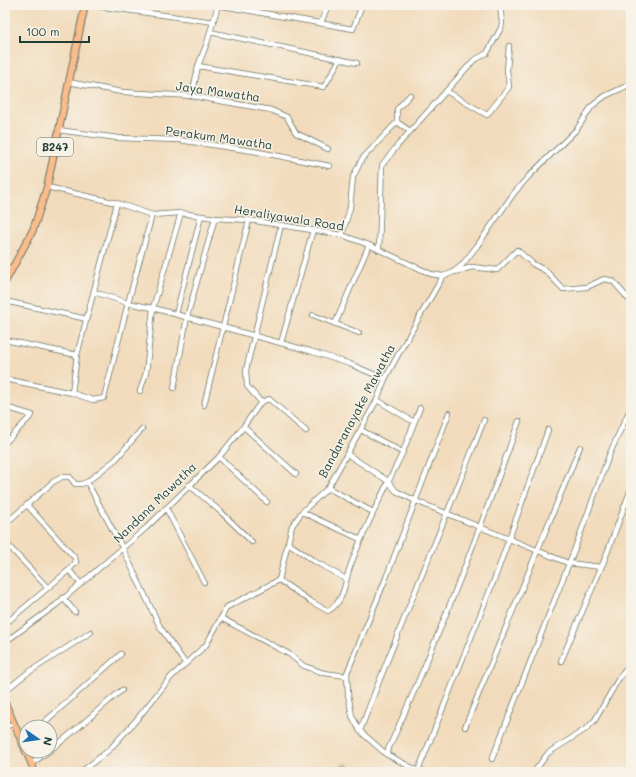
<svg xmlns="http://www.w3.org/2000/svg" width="636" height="777" font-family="Mali,sans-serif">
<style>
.green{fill:#a7ce78;stroke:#638656}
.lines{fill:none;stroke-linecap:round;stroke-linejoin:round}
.minor-casing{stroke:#697464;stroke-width:6}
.major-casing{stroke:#697464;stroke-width:8}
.minor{stroke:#fff;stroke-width:4.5}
.major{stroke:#fabc8b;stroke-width:6}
.labels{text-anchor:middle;stroke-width:3;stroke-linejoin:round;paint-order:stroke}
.shield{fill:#f7f3e8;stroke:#60746a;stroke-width:1}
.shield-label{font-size:11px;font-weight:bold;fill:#1f3d34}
.street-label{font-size:12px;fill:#1f3d34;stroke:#f7f3e8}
</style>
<rect width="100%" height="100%" fill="#f7f3e8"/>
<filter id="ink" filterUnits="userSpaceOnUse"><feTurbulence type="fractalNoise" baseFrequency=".025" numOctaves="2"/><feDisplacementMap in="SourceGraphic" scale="8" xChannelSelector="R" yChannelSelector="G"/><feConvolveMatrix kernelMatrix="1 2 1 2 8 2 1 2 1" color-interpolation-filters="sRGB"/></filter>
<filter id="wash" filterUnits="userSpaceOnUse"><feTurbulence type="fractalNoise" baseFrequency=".012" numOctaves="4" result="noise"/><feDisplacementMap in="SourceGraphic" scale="16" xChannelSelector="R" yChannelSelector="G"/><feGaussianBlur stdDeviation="0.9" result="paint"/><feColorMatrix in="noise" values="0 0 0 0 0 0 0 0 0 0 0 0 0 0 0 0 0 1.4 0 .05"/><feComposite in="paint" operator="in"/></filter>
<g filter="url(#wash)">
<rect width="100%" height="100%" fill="#f2dbbc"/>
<!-- green -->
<path class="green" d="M 346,764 L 358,772 L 329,772 Z"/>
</g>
<g filter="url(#ink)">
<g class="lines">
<defs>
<g id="minor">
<path d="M 90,5 L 214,22"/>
<path d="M 217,5 L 353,29 L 362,5"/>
<path d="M 321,23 L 328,5"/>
<path d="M 210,32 L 357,63"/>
<path d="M 198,66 L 207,43 L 218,5"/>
<path d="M 68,82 L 122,92 L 192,96 L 271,110 L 287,117 L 296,133 L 328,149"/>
<path d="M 446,91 L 487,115 L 509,87 L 507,70 L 509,46"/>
<path d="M 192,96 L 198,66 L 324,87 L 340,59"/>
<path d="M 397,122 L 410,131"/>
<path d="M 58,130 L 118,138 L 179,140 L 253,151 L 330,166"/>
<path d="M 47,187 L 117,203 L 152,215 L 181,213 L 215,218 L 249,220 L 342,235 L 369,245 L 431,274 L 443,276 L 452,273 L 462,265 L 477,246 L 514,193 L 529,176 L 577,129 L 592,106 L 605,96 L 631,84"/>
<path d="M 342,235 L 350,208 L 353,177 L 362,159 L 397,122 L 397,109 L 410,95"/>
<path d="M 379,250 L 382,165 L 398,145 L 473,61 L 487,53 L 501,28 L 502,23 L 500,5"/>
<path d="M 5,266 L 12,269"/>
<path d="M 455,272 L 472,267 L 497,270 L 517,250 L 533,264 L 546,271 L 563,289 L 587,287 L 604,279 L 613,281 L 631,302"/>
<path d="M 94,292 L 128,303 L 153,308 L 310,351 L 350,364 L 385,379"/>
<path d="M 5,301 L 87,319"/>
<path d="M 176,314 L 201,216"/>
<path d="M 313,315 L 359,333"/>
<path d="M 335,324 L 369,245"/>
<path d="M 5,340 L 77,355"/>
<path d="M 281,343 L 313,230"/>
<path d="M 5,379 L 72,393 L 77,355 L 117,203"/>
<path d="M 174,388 L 187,317 L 215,218"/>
<path d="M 140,391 L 146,373 L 153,308 L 181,213"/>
<path d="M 72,393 L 93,400 L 104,398 L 128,303 L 152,215"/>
<path d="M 377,400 L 414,422"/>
<path d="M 261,402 L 247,386 L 246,370 L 281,225"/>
<path d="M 204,405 L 249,220"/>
<path d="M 5,407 L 32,415 L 5,443"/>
<path d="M 244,427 L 296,474"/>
<path d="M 361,430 L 402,452"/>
<path d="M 347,454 L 388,481 L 396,491 L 416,501 L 568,563 L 601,567"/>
<path d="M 219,457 L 267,502"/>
<path d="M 87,482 L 116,459 L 142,429"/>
<path d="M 189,485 L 221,512 L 252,542"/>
<path d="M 328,488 L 373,512"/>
<path d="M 166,508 L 204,582"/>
<path d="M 302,512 L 360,539"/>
<path d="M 5,524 L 53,482 L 62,477 L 70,477 L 75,484 L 81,484 L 87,482 L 123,549 L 160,627 L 185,663"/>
<path d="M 5,542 L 48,588"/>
<path d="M 288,543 L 314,561 L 346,579"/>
<path d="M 69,570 L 80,583"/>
<path d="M 279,580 L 310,601 L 328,611 C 345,601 344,584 350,567 C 364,528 384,491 402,454 C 408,439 414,423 420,408"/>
<path d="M 63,598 L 75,612"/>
<path d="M 221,618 L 289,654 L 304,666 L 324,673 L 347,676"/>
<path d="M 5,624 L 69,570 L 76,562 L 75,558 L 27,505"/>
<path d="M 5,642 L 56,605 L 146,528 L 219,457 L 241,430 L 261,402 L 269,399 L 306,431"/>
<path d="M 561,661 L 604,561 L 631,489"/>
<path d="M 5,691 L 26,674 L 91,632"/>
<path d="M 5,727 L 13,724"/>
<path d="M 39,727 L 121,654"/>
<path d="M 465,727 L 580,447"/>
<path d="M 360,731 C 399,627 444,524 484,420"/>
<path d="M 50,750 C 75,732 97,710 122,690"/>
<path d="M 386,754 C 436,646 478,534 519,421"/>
<path d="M 492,759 L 575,548 L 610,453 L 631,407"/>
<path d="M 31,764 L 49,751"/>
<path d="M 418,771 L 496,575 L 548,430"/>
<path d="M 81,772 L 109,750 L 138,718 L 171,677 L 206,645 L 227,607 L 279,580 L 292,526 L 302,512 L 328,488 L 377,400 L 385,379 L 399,353 L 443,276"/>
<path d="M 426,772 L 418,771 L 386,754 L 360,731 L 352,716 L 348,694 L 347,673 L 386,578 L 449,413"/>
<path d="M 534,772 L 548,753 L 586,729 L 595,720 L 619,678 L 631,664"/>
</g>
<g id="major">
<path d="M 5,282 L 33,230 L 47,187 L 85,5"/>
<path d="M 5,703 L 35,772"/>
</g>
</defs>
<!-- minor casing -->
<use href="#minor" class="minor-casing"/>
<!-- major casing -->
<use href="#major" class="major-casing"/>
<!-- minor -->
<use href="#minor" class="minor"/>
<!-- major -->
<use href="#major" class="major"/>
</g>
</g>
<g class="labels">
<!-- shield labels -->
<rect class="shield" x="37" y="138" width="36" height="18" rx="3"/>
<g class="shield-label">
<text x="55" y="151">B247</text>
</g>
<!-- street labels -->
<g class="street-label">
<text transform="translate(218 92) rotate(8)" y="4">Jaya Mawatha</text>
<text transform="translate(219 138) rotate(8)" y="4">Perakum Mawatha</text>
<text transform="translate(289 218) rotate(9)" y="4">Heraliyawala Road</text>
<text transform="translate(357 411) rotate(-62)" y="4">Bandaranayake Mawatha</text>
<text transform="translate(155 503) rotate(-44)" y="4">Nandana Mawatha</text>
</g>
</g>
<!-- margin -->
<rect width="636" height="777" fill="none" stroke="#f7f3e8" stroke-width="20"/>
<!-- north arrow -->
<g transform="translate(38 739) rotate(103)"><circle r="19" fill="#f7f3e8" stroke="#a1aaa0"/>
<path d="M0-3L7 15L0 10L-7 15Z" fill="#1f6fb2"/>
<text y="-6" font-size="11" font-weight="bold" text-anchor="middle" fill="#1f3d34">N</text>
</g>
<!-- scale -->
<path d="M20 36v6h69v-6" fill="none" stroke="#1f3d34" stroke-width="2"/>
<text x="26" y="36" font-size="12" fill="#1f3d34" stroke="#f7f3e8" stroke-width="3" paint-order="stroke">100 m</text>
</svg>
